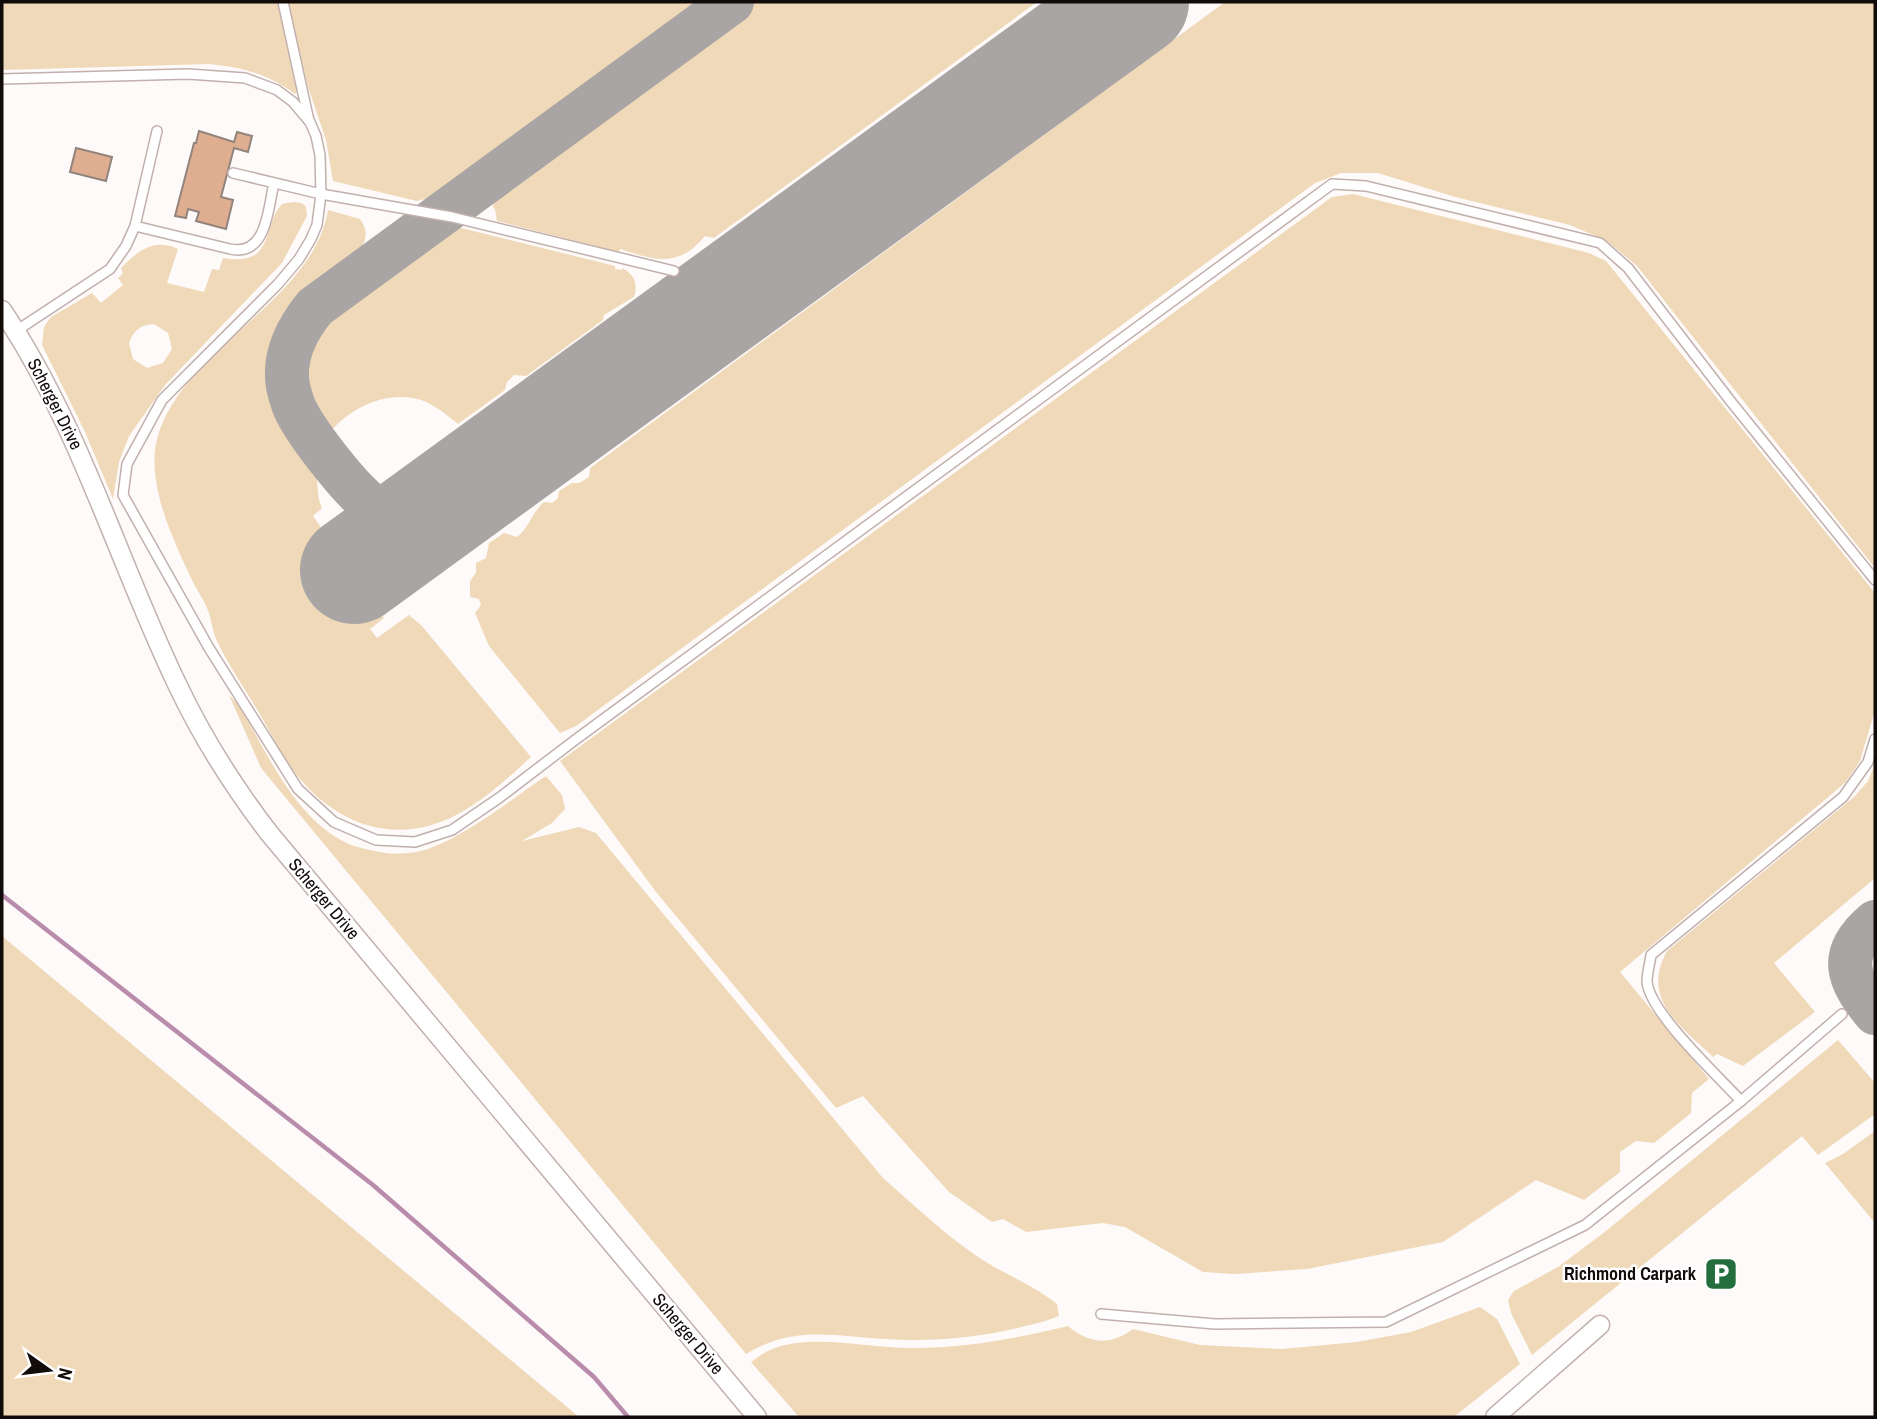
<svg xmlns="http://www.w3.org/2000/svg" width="1877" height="1419" font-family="'Archivo Narrow',sans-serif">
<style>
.green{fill:#f0d9b8;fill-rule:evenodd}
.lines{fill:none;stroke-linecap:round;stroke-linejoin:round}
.stream{stroke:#ba8cac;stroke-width:4.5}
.taxiway{stroke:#a9a5a4;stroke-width:44}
.runway{stroke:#a9a5a4;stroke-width:108}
.building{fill:#dfae90;stroke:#92847c;stroke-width:2}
.service-casing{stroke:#c1b0ae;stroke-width:12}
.minor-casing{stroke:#c1b0ae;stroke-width:21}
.service{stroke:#fff;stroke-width:9}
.minor{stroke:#fff;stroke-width:18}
.labels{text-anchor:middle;stroke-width:5;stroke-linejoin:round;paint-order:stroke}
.street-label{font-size:18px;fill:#110b0a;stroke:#fff}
.poi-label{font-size:18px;font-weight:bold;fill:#110b0a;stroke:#fff;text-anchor:end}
</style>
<rect width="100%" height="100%" fill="#fdfaf9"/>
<!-- green -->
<g class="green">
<path d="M 2,2 L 278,2 L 297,91 L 295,94 C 268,74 242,67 209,64 L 2,70 Z"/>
<path d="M 287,2 L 698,2 L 429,198 L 417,201 L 333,181 L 326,140 L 308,87 Z"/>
<path d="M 755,2 L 1037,2 L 714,238 L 705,236 C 678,269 654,260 620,249 L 619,252 L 497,221 L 495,209 L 493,208 L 495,193 Z"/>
<path d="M 1225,2 L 1875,2 L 1875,568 L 1637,266 L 1607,241 L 1570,225 L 1455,197 L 1378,173 L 1341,173 L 1315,183 L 576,726 L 560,733 L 489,646 L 475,613 L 481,605 L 479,599 L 470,597 L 470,581 L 476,573 L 476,563 L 486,558 L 489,543 L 504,533 L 517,537 C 529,528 533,511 544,502 L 552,503 L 558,498 L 559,491 L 572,483 L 579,483 L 589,477 L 590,468 Z"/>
<path d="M 1353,194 L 1589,253 L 1606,261 L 1875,593 L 1875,710 L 1860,761 L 1846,782 L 1620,972 L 1709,1079 L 1692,1093 L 1691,1113 L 1654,1143 L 1636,1141 L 1620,1152 L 1620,1172 L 1584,1200 L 1536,1180 L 1443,1242 L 1307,1269 L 1234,1274 L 1203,1272 L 1125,1227 L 1103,1223 L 1026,1232 L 1003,1219 L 992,1222 L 949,1192 L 863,1096 L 836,1108 L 656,892 L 560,761 L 1332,197 Z"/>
<path d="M 294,202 L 302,203 L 306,207 L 307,216 L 282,263 L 165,385 L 129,436 L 119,462 L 113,499 L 85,432 L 42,345 L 44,327 L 51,317 L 92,293 L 101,303 L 123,285 L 118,278 L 123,273 L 121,268 C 139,250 154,238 178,249 L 167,283 L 204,292 L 212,269 L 219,270 L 223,258 C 276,267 261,227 282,204 ZM 154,324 L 168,333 L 172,349 L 163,363 L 147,368 L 133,359 L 129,343 C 134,330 140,325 154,324 Z"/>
<path d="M 328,210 L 360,219 C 367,229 368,237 361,248 C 342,261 322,274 304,289 C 268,321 257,374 278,418 C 287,435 311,457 315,471 C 319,484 316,496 322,508 L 313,516 L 384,618 L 370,629 L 377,638 L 409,615 L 421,625 L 531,757 C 509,777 487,798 460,813 C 395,849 331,824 290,766 C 278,749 269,729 258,711 C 245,689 229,666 218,643 C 212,632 212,619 207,608 C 203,598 196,589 192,580 C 173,540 146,483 157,439 C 181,349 313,302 328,210 Z"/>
<path d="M 449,225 L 615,266 L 615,269 L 622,270 L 623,268 C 635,276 638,284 634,297 L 604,315 L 603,320 L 526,376 L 514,375 L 507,382 L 505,390 L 458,424 C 447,415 435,405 421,400 C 388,390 353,406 331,431 C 299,406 291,359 316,326 C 328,311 347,300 362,289 C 391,268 420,247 449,225 Z"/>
<path d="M 229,695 L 238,704 C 267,752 295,820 349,844 C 355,847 363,848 370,850 C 388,855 410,855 428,849 C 469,834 510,800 546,776 L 562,795 L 565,809 L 552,823 L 522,841 L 579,827 L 596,833 L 883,1178 C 914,1205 944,1234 978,1257 C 1004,1274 1033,1285 1057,1304 L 1059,1316 C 1045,1322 1033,1324 1018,1328 C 974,1338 931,1342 885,1339 C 834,1336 793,1325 746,1354 L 261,768 Z"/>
<path d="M 1875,764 L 1875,878 L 1774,963 L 1815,1012 L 1743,1066 L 1717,1054 L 1713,1057 C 1681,1026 1640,1000 1667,951 L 1854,797 L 1868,781 Z"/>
<path d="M 2,936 L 579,1417 L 2,1417 Z"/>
<path d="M 1838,1040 L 1875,1083 L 1875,1114 L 1818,1155 L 1802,1136 L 1532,1355 L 1511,1313 L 1508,1300 L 1514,1291 L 1558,1267 L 1606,1231 Z"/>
<path d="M 1875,1131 L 1875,1223 L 1825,1163 L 1843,1154 Z"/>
<path d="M 1480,1307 L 1497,1319 L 1520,1364 L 1454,1417 L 799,1417 L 751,1362 C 757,1358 763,1353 770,1350 C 810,1332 871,1349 914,1348 C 966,1348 1018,1338 1068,1326 C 1090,1344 1110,1346 1133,1329 L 1200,1345 L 1282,1349 L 1357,1342 L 1411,1332 Z"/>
</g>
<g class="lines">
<!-- stream -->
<path class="stream" d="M 2,895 L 373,1185 L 594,1377 L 628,1417"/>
<!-- taxiway -->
<g class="taxiway">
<path d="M 436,509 C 417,514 396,518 378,509 C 357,500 307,433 296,411 C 292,403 290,395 288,386 C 283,357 297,329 315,307 L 732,2"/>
<path d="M 1875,922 C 1837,954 1847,979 1875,1013"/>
</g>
<!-- runway -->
<path class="runway" d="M 354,570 L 1135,2"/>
</g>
<!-- building -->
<g class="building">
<path d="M 199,131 L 234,142 L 237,132 L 252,136 L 248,152 L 234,148 L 221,197 L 233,200 L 226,229 L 196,221 L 199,212 L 188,209 L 186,218 L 175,216 L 194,143 L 196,143 Z"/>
<path d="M 76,148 L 112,157 L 106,181 L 70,172 Z"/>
</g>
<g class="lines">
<defs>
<g id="service">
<path d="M 283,2 L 309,121"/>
<path d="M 2,79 L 188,74 L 245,78 L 277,90 L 293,102 L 310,122 L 316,136 L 320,155 L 321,194 L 317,225 L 311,239 L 299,259 L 278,284 L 162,400 L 127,464 L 123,495 L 209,648 L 298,789 L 334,822 L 376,840 L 415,842 L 452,830 L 499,798 L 575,740 L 1332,184 L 1366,186 L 1600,243 L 1628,268 L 1732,403 L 1875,580"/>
<path d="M 233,173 L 321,194 L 452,217 L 674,271"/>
<path d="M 135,226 L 230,249 C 267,257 268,208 274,183"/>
<path d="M 16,331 L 110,269 L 126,246 L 135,226 L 157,131"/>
<path d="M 1741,1101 C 1718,1076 1650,1013 1647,982 C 1647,973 1650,963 1651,955 L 1843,797 L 1868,762 L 1875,739"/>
<path d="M 1101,1314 L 1215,1324 L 1386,1322 L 1585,1225 L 1741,1101 L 1842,1014"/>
</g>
<g id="minor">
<path d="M 2,310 C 80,426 117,559 177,684 C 202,737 233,786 269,833 L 757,1417"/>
<path d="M 1495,1417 L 1600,1325"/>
</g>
</defs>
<!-- service casing -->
<use href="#service" class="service-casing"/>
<!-- minor casing -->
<use href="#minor" class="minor-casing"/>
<!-- service -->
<use href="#service" class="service"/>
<!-- minor -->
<use href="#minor" class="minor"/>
</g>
<!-- icons -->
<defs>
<symbol id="parking-square" viewBox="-11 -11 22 22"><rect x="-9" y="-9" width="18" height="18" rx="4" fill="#236e3c" stroke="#fff"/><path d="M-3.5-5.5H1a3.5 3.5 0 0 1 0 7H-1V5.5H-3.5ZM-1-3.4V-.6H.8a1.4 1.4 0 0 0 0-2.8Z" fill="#fff"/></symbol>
</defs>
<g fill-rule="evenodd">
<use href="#parking-square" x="1702" y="1255" width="38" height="38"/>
</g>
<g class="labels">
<!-- street labels -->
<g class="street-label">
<text transform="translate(55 404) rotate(63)" y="6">Scherger Drive</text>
<text transform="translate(324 899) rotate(50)" y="6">Scherger Drive</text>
<text transform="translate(688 1334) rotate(50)" y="6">Scherger Drive</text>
</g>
<!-- poi labels -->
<g class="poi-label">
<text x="1696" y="1280">Richmond Carpark</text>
</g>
</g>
<!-- border -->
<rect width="1877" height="1419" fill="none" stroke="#110b0a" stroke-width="7"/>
<!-- north arrow -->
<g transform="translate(49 1370) rotate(104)" stroke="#ffffff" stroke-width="5" paint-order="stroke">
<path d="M0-5L12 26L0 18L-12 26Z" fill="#110b0a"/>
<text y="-10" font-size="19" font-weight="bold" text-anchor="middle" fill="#110b0a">N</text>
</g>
</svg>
